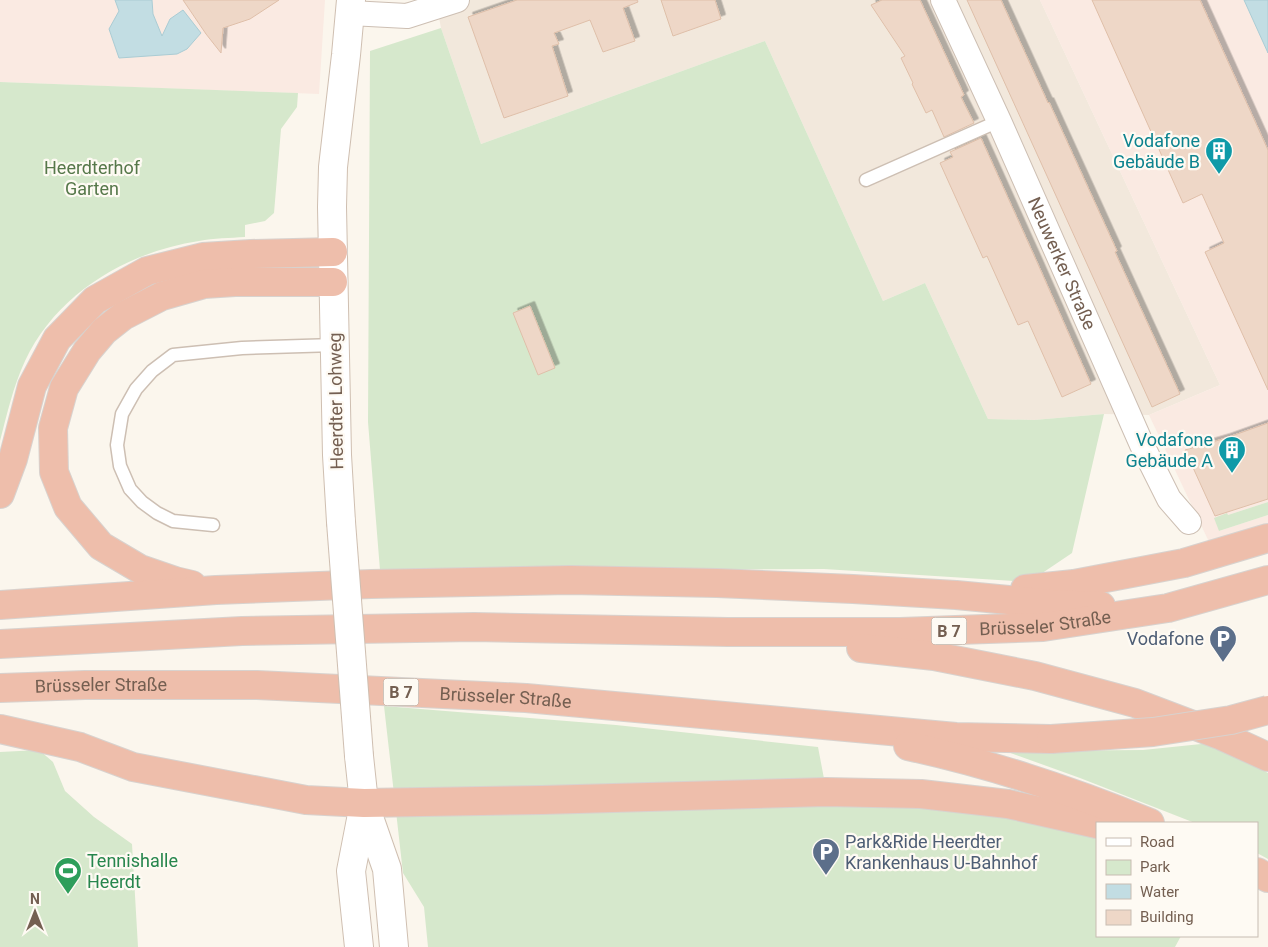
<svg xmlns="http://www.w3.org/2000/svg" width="1268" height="947" font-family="Roboto,sans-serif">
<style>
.residential{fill:#f2e8dc}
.commercial{fill:#faeae2}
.green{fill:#d6e8cc}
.water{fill:#c2dde3;stroke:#aaccd4}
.building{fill:#eed7c7;stroke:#dfbfa9;filter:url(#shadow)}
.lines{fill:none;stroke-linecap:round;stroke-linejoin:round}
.lane-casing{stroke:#cdbfb3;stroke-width:15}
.street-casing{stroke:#cdbfb3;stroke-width:26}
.secondary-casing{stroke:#cfbfb1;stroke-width:30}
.highway-casing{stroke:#d8d2ce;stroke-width:30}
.lane{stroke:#fff;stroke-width:12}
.street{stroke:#fff;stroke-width:24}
.secondary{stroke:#fff;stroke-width:28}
.highway{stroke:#eebeab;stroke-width:28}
.secondary-bridge-casing{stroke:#cfbfb1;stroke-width:30;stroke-linecap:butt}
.highway-bridge-casing{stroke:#d8d2ce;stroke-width:30;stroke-linecap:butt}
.secondary-bridge{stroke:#fff;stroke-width:28}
.highway-bridge{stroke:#eebeab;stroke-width:28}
.labels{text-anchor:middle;stroke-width:4.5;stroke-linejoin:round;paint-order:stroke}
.shield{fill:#fefaf3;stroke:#9d8e82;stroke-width:1}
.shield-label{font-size:16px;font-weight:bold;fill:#745f51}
.culture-label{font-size:18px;fill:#0d838f;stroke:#fefaf3;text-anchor:end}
.park-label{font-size:18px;fill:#56784a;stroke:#fefaf3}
.street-label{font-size:18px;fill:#745f51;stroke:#fefaf3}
.service-label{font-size:18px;fill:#4e5e75;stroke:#fefaf3;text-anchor:end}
.leisure-label{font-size:18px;fill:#27864d;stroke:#fefaf3;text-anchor:start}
</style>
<defs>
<filter id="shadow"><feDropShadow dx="4.5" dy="-4.5" stdDeviation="0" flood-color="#0004"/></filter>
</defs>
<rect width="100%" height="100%" fill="#fbf6ed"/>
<!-- residential -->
<path class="residential" d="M 452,0 L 1040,0 L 1220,385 L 1149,415 L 1104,414 L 1034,420 L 988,419 L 925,283 L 883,301 L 765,41 L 481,144 L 441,28 L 437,7 Z"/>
<!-- commercial -->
<g class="commercial">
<path d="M 0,0 L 325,0 L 319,94 L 0,82 Z"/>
<path d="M 1040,0 L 1268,0 L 1268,502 L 1228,515 L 1227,514 L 1219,531 L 1268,515 L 1268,527 L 1210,544 L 1149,415 L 1220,385 Z"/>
</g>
<!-- green -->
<g class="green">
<path d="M 441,28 L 481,144 L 765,41 L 883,301 L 925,283 L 988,419 L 1034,420 L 1104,414 L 1072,553 L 1029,582 L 824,569 L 380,570 L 368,422 L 370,51 Z"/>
<path d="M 0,82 L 298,93 L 297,107 L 281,129 L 274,213 L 265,221 L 245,225 L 245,237 C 230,238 214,238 199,241 C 127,252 57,293 25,361 C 13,387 7,414 0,441 Z"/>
<path d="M 1268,502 L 1268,515 L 1219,531 L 1214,518 L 1227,513 L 1228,515 Z"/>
<path d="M 384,706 L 616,725 L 818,747 L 829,805 L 959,807 L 1097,837 L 1097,936 L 1181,936 L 1175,947 L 428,947 L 424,907 L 403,873 Z"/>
<path d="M 1211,743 L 1268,773 L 1268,859 L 1257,853 L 1257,823 L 1195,823 L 1080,778 L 1005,751 L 1143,750 Z"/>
<path d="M 39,750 L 53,762 L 65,791 L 94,817 L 132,844 L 138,947 L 0,947 L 0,752 Z"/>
</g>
<!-- water -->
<g class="water">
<path d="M 115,0 L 152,0 L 153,14 L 162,36 L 170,19 L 183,10 L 201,33 L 187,49 L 177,54 L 119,58 L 109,29 L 119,11 Z"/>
<path d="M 1244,0 L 1268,0 L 1268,53 Z"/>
</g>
<!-- building -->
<g class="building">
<path d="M 183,0 L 279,0 L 250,19 L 223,28 L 221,53 L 206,34 Z"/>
<path d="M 517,0 L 637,0 L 638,2 L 623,8 L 635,41 L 603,52 L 590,20 L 554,33 L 559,44 L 552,46 L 568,96 L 504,118 L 468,17 Z"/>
<path d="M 661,0 L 715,0 L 721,19 L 673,36 Z"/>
<path d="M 882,0 L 920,0 L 964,95 L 961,97 L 974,123 L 944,137 L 932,110 L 926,113 L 912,84 L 913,83 L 901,58 L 905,56 L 871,5 Z"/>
<path d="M 967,0 L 1001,0 L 1048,103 L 1049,102 L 1117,251 L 1115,252 L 1180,394 L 1152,407 Z"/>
<path d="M 1092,0 L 1200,0 L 1268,150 L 1268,390 L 1205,252 L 1224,243 L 1202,194 L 1183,203 Z"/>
<path d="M 981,138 L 1037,262 L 1091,384 L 1062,397 L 1028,321 L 1018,325 L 987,256 L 983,258 L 940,163 L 953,157 L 950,152 Z"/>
<path d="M 530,306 L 555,368 L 538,375 L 513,313 Z"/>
<path d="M 1268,423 L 1268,499 L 1215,516 L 1185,450 L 1226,438 Z"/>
</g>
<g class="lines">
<defs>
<g id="lane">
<path d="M 866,180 L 999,121"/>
<path d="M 213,525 L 173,521 L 157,513 L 142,502 L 130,489 L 120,466 L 117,445 L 122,414 L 136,389 L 152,371 L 173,355 L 242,348 L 335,345"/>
</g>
<g id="street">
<path id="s1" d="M 943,0 L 999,121 L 1142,445 L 1169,499 L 1189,522"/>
<path d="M 350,13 L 407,16 L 457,0"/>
</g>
<g id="secondary">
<path d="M 341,522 L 337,455 L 332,207 L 333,167 L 346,55 L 351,0"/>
<path d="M 359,756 L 364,803 L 387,869 L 394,947"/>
<path d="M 359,947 L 351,871 L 364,804"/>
</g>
<g id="highway">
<path d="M 0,494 L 13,459 L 32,386 L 57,339 L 95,300 L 147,271 L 203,257 L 251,254 L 333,252"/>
<path d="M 192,585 L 175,581 L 140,569 L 101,546 L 68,507 L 54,472 L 53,428 L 64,388 L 87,351 L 104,331 L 123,316 L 162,296 L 204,284 L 235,282 L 333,282"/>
<path d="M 1025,589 L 1074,584 L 1184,563 L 1268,538"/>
<path d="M 0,605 L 216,590 L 371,584 L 570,580 L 717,583 L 853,589 L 956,595 L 1051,604 L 1101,606"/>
<path id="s2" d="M 0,644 L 242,631 L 474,627 L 728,632 L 900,632 L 1043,627 L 1168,608 L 1268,580"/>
<path d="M 861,648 L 934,656 L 1035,676 L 1135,703 L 1222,736 L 1268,757"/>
<path id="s3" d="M 0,688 L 85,685 L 257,685 L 526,698 L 956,737 L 1051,739"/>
<path d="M 0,729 L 80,747 L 133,767 L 306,800 L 364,803 L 542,800 L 826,792 L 921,794 L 1008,804 L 1097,824"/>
<path d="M 908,746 C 991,764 1072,791 1150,823"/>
<path d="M 1257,872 L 1268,878"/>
</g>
</defs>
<!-- lane casing -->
<use href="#lane" class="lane-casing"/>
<!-- street casing -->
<use href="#street" class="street-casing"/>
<!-- secondary casing -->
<use href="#secondary" class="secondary-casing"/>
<!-- highway casing -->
<use href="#highway" class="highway-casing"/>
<!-- lane -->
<use href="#lane" class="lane"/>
<!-- street -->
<use href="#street" class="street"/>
<!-- secondary -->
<use href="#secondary" class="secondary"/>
<!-- highway -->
<use href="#highway" class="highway"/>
<defs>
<path id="secondary-bridge" d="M 341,522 L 359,756"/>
<path id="highway-bridge" d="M 1051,739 L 1153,732 L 1231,720 L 1268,710"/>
</defs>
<!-- secondary-bridge casing -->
<use href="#secondary-bridge" class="secondary-bridge-casing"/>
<!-- highway-bridge casing -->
<use href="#highway-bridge" class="highway-bridge-casing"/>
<!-- secondary-bridge -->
<use href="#secondary-bridge" class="secondary-bridge"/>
<!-- highway-bridge -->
<use href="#highway-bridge" class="highway-bridge"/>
</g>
<!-- icons -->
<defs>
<symbol id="building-pin" viewBox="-11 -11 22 30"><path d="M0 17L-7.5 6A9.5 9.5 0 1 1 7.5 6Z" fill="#0f9aa8" stroke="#fefaf3"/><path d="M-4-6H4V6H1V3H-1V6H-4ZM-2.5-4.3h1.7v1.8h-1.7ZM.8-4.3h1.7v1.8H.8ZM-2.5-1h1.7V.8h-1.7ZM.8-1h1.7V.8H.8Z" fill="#fff"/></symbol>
<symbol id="parking-pin" viewBox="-11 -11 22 30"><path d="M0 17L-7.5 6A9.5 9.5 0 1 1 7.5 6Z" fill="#5c6f8a" stroke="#fefaf3"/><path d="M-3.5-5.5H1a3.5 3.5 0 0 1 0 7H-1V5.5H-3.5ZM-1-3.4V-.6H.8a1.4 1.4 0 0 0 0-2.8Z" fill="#fff"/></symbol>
<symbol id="stadium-pin" viewBox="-11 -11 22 30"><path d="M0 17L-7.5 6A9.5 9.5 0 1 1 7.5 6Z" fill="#2e9e5b" stroke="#fefaf3"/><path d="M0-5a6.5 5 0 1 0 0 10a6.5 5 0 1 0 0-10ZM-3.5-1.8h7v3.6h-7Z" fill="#fff"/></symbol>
</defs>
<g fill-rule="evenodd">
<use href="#building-pin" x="1203" y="135" width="32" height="43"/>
<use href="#building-pin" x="1216" y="434" width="32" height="43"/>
<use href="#parking-pin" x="1207" y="623" width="32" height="43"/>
<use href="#parking-pin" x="810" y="836" width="32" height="43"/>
<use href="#stadium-pin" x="52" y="855" width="32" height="43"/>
</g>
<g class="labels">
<!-- shield labels -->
<g class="shield">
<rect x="931.5" y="617.5" width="35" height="27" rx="4"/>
<rect x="383.5" y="678.5" width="35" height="27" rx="4"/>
</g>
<g class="shield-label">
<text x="949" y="637">B 7</text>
<text x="401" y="698">B 7</text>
</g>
<!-- culture labels -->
<g class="culture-label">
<text x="1200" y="147">Vodafone<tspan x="1200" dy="21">Gebäude B</tspan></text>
<text x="1213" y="446">Vodafone<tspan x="1213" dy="21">Gebäude A</tspan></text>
</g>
<!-- park labels -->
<g class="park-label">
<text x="92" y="174">Heerdterhof<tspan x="92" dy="21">Garten</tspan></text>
</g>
<!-- street labels -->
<g class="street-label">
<text dy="6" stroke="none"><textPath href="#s1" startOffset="289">Neuwerker Straße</textPath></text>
<text transform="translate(336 401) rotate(-91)" y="6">Heerdter Lohweg</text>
<text dy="6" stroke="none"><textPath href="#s2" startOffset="1046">Brüsseler Straße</textPath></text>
<text dy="6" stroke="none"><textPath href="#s3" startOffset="101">Brüsseler Straße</textPath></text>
<text dy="6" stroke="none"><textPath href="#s3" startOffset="506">Brüsseler Straße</textPath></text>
</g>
<!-- service labels -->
<g class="service-label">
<text x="1204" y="645">Vodafone</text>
<text x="845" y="848" text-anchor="start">Park&amp;Ride Heerdter<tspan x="845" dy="21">Krankenhaus U-Bahnhof</tspan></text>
</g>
<!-- leisure labels -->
<g class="leisure-label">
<text x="87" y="867">Tennishalle<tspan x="87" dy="21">Heerdt</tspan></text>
</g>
</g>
<!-- legend -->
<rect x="1096" y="822" width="162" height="115" fill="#fefaf3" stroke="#c7bcb2"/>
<rect x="1106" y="838" width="25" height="8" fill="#ffffff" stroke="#c7bcb2"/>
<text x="1140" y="847" font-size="15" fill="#745f51">Road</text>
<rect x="1106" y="860" width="25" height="15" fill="#d6e8cc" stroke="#c7bcb2"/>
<text x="1140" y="872" font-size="15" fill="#745f51">Park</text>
<rect x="1106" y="884" width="25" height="15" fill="#c2dde3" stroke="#c7bcb2"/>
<text x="1140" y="897" font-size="15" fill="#745f51">Water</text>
<rect x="1106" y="910" width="25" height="15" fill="#eed7c7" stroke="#c7bcb2"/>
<text x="1140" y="922" font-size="15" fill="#745f51">Building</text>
<!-- north arrow -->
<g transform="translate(35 912)" stroke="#fefaf3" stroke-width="4" paint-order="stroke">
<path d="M0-4L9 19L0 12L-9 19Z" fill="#745f51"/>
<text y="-8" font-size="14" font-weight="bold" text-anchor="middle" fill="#745f51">N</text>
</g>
</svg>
